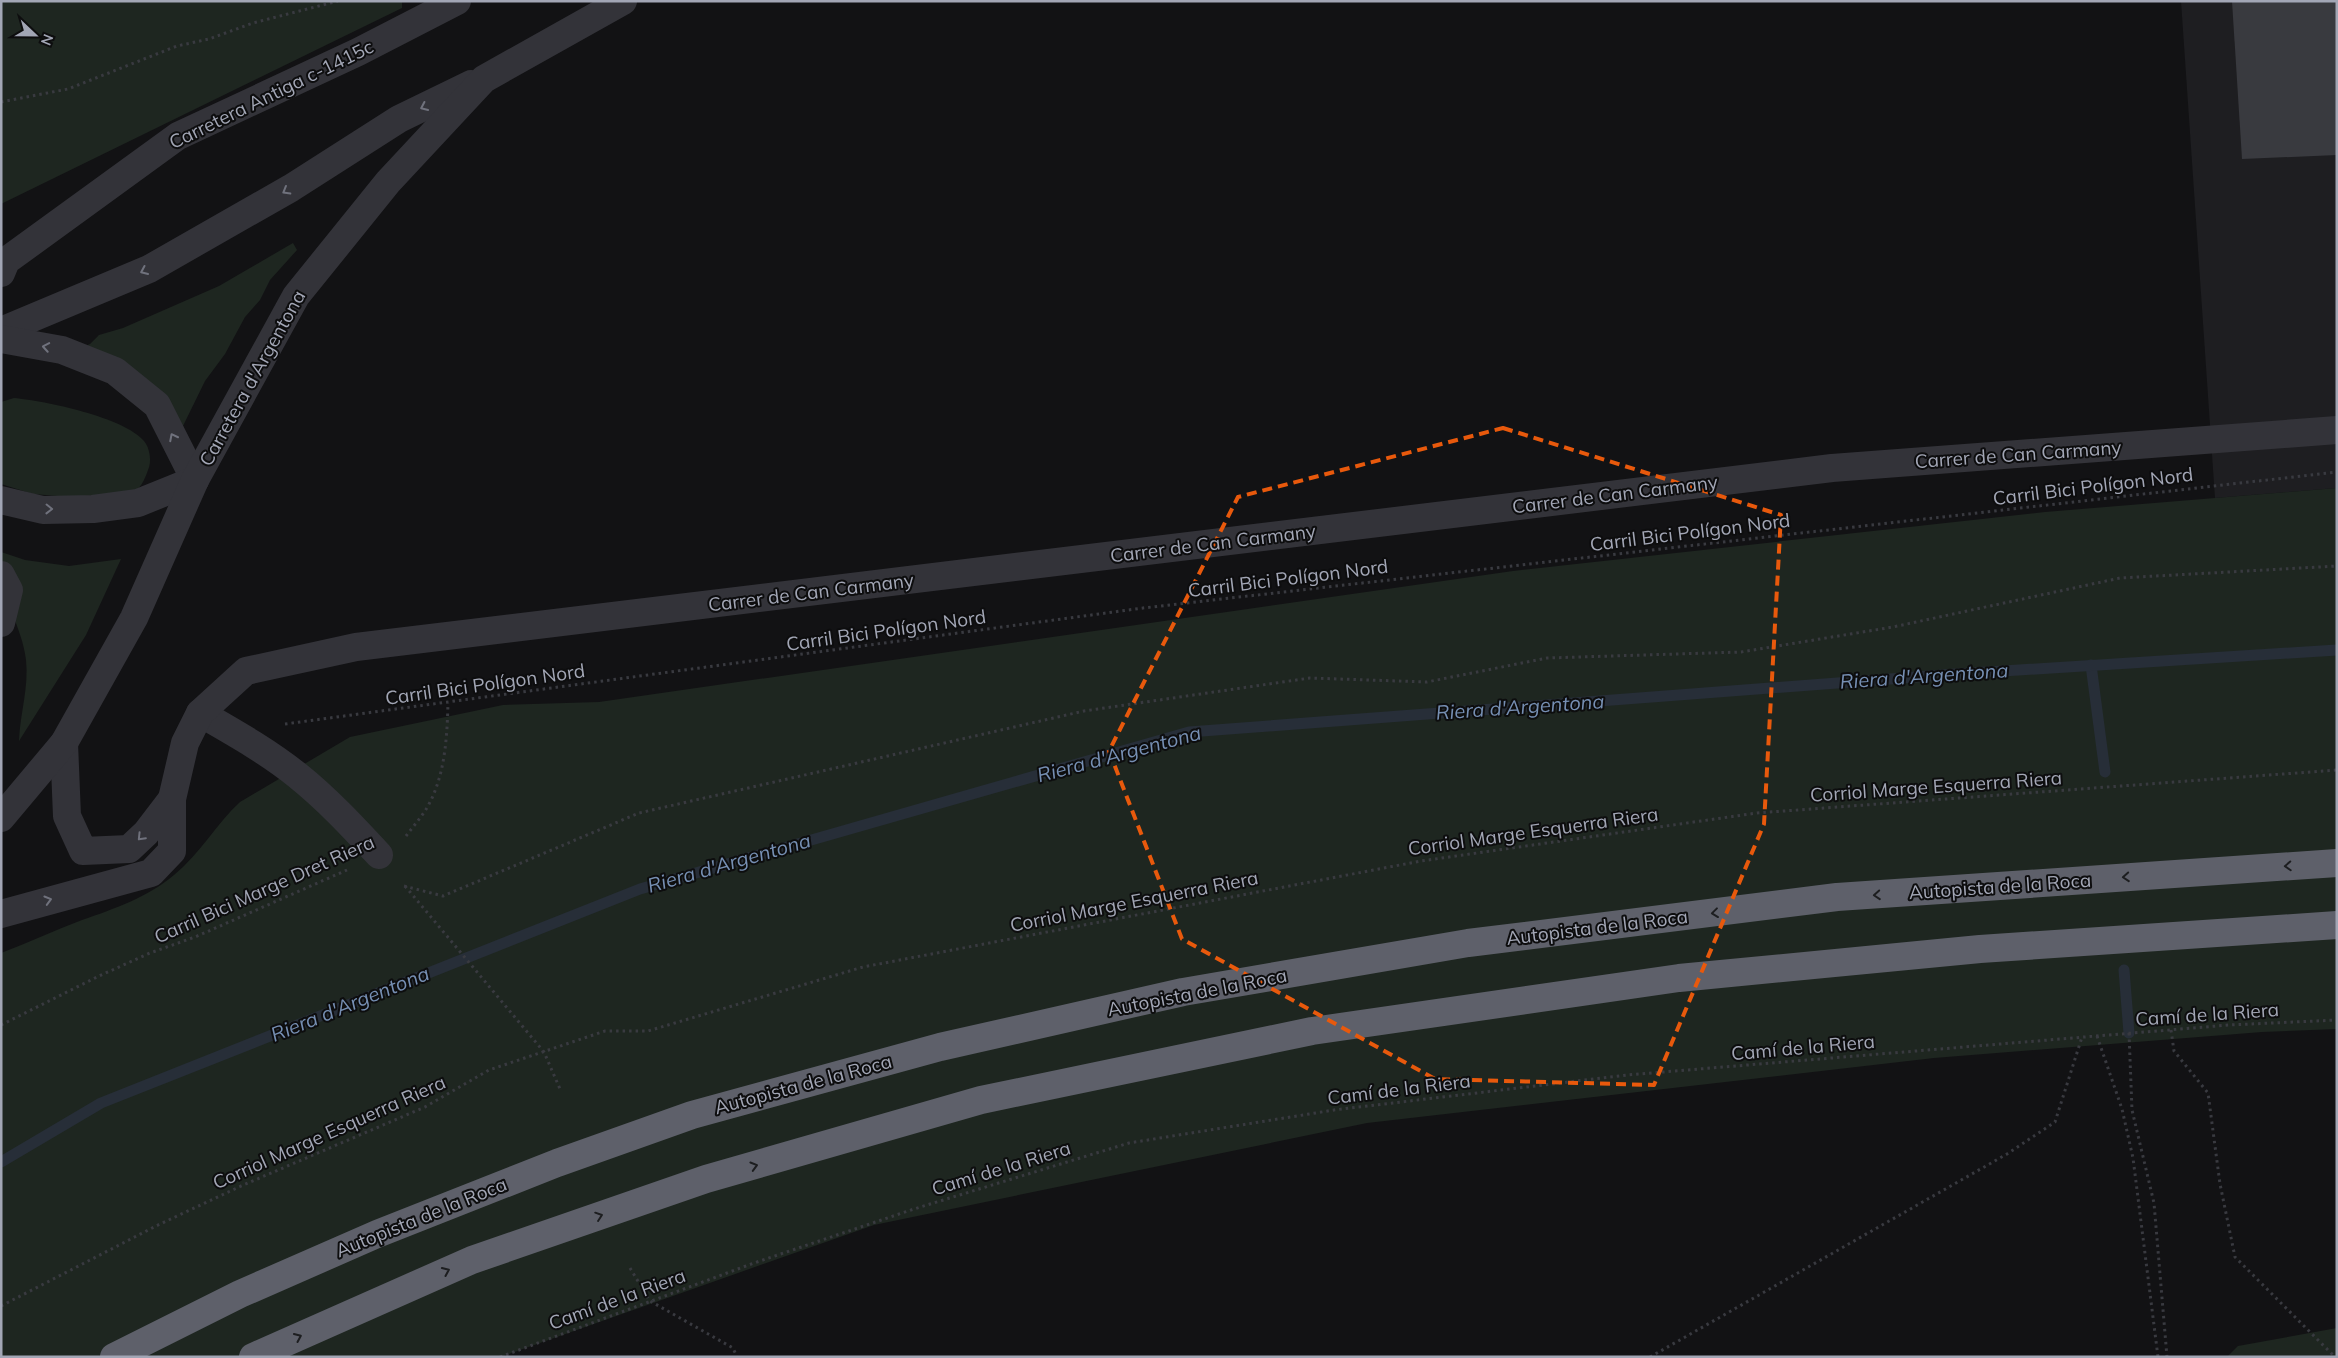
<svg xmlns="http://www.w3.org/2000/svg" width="2338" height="1358" font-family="Mulish,sans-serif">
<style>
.built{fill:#1e1e21}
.green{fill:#1e2620}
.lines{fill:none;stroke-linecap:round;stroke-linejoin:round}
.stream{stroke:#272e38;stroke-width:11}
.building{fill:#393a3f}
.path{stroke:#393a40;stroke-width:3;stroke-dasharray:2.5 4;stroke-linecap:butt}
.minor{stroke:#333339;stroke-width:28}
.highway{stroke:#5e606a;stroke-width:28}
.oneway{stroke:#70727d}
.oneway2{stroke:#1d1e20}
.marked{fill:none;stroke:#e8590c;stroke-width:4;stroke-dasharray:10 6;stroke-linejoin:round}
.labels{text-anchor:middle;stroke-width:4;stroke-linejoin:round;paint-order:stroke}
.street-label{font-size:19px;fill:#a2a6b5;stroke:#0d0d0e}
.water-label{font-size:20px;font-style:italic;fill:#768fb3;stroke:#0d0d0e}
</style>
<rect width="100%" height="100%" fill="#121214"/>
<!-- built -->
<path class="built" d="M 2181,1 L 2337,1 L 2337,488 L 2215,498 Z"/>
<!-- green -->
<g class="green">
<path d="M 1,1 L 402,1 L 402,8 L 1,204 Z"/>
<path d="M 293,243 L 297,250 L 270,280 L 260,300 L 245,317 L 225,354 L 205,381 L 182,428 L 79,349 L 90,344 L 99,335 L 123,328 L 219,286 Z"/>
<path d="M 14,398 C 45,401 124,417 144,441 C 150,448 152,462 148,470 C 145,479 140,491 130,493 L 70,497 L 33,494 L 1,484 L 1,402 Z"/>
<path d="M 2337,488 L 2337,1029 L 2262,1032 L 1934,1058 L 1367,1123 L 874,1225 L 500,1357 L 1,1357 L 1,953 C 28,943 55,930 82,920 C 114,909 148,897 174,875 C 200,854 216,824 240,802 L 350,737 L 503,705 L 599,702 L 1513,571 L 2045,512 Z"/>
<path d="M 1,552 L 25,560 L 69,566 L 121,559 L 86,635 L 19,741 C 20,713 29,688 26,660 C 24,643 18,629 12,612 C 6,595 3,571 1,552 Z"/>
<path d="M 2337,1328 L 2337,1357 L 2227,1357 L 2238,1346 Z"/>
</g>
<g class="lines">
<!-- stream -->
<g class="stream">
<path d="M 2091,665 L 2105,772"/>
<path d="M 2124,970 L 2129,1033"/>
<path d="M 1,1162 L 101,1103 L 640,889 L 1189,732 L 1956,674 L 2337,650"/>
</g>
</g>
<!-- building -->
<path class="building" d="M 2232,1 L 2337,1 L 2337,155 L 2242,159 Z"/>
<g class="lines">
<!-- path -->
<g class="path">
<path d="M 1,102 L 68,89 L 177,46 L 209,39 L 253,23 L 338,1"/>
<path d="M 285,724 L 1143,608 L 2337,472"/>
<path d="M 406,836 C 412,828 419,820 425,811 C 445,779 447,739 448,703"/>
<path d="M 404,886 L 443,896 L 639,813 L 1084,711 L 1310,678 L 1427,682 L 1547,658 L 1741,652 L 1893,627 L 2120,578 L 2337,566"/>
<path d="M 405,886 L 544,1052 L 560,1089"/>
<path d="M 1,1025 L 99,976 L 150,953 L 195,937 L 347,870"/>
<path d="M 2171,1030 L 2174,1051 L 2208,1093 L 2220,1184 L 2235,1257 L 2335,1357"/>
<path d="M 2129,1033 L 2132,1110 L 2154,1203 L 2167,1357"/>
<path d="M 2097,1036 L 2122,1109 L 2133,1158 L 2158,1357"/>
<path d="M 630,1268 L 650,1301 L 733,1348 L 737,1357"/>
<path d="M 1,1306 L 156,1226 L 241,1186 L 425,1107 L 489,1070 L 605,1031 L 648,1031 L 863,967 L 1421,861 L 1757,813 L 2337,770"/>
<path d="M 500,1357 L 754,1263 L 914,1209 L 1129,1143 L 1334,1110 L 1627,1075 L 2229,1025 L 2337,1020"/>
<path d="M 1650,1357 L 2007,1154 L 2055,1122 L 2082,1037"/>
</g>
<!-- minor -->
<g class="minor">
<path d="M 1,273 L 6,261 L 178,136 L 358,52 L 457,1"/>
<path d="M 1,331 L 149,269 L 291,188 L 399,119 L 471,84"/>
<path d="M 1,339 L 62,350 L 115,371 L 157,405 L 195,480"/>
<path d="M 1,500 L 43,510 L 93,509 L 138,503 L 195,480"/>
<path d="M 1,575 L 9,590 L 1,623"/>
<path d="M 200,713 C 233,732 267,751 297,775 C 327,799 353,827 379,855"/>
<path d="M 64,743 L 67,816 L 83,851 L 129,849 L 146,833 L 172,799"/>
<path d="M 1,818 L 64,743 L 134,618 L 195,480 L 296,296 L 388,182 L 484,79 L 623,1"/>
<path d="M 1,914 L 151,873 L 172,851 L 172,799 L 185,743 L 200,713 L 246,671 L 356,647 L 1832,468 L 2337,430"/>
</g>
<!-- highway -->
<g class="highway">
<path d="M 114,1357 L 240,1294 L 377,1234 L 557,1163 L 692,1115 L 940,1047 L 1183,992 L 1468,943 L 1837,897 L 2337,863"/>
<path d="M 253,1357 L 472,1260 L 706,1179 L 981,1100 L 1312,1031 L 1679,978 L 1980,949 L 2337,925"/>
</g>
</g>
<!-- one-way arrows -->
<defs><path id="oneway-chevron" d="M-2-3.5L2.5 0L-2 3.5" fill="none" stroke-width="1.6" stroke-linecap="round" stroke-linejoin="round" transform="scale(1.25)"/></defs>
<g class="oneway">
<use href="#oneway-chevron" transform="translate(424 107) rotate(155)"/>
<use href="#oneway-chevron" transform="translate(286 191) rotate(150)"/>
<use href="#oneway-chevron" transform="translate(144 271) rotate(156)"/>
<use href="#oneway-chevron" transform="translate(46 347) rotate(-170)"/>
<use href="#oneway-chevron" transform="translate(173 437) rotate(-117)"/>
<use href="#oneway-chevron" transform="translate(49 509) rotate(1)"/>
<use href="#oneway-chevron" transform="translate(141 837) rotate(134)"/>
<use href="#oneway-chevron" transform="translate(48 900) rotate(-16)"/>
</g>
<g class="oneway2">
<use href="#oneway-chevron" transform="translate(2288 866) rotate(177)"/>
<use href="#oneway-chevron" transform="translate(2126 877) rotate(176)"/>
<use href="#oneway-chevron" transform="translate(1877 895) rotate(176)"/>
<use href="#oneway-chevron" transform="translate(1715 913) rotate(173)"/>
<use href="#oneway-chevron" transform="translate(754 1166) rotate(-16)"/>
<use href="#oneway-chevron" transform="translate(599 1216) rotate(-19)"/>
<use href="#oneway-chevron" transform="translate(446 1271) rotate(-24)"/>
<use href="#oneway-chevron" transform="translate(298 1337) rotate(-24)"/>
</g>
<!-- marked area -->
<path class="marked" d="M 1503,428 L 1781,515 L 1764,824 L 1654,1085 L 1435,1079 L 1182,939 L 1109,751 L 1238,497 Z"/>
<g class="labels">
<!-- street labels -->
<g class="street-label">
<text transform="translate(271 94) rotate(-26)" y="7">Carretera Antiga c-1415c</text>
<text transform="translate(252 378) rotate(-61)" y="7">Carretera d'Argentona</text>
<text transform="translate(2018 454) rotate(-4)" y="7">Carrer de Can Carmany</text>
<text transform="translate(2093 486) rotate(-7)" y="7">Carril Bici Polígon Nord</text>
<text transform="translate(1615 494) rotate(-7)" y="7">Carrer de Can Carmany</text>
<text transform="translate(1690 532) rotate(-7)" y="7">Carril Bici Polígon Nord</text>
<text transform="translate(1213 543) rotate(-7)" y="7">Carrer de Can Carmany</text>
<text transform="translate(1288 578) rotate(-7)" y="7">Carril Bici Polígon Nord</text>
<text transform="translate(811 592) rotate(-7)" y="7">Carrer de Can Carmany</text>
<text transform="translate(886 630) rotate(-8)" y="7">Carril Bici Polígon Nord</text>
<text transform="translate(485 684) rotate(-8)" y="7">Carril Bici Polígon Nord</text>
<text transform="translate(1936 786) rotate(-4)" y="7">Corriol Marge Esquerra Riera</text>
<text transform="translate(1533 831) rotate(-8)" y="7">Corriol Marge Esquerra Riera</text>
<text transform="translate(2000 886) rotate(-4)" y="7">Autopista de la Roca</text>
<text transform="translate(264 889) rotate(-24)" y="7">Carril Bici Marge Dret Riera</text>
<text transform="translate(1134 901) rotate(-11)" y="7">Corriol Marge Esquerra Riera</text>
<text transform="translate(1597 927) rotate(-7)" y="7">Autopista de la Roca</text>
<text transform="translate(1197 992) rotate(-11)" y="7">Autopista de la Roca</text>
<text transform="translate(2207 1014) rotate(-4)" y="7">Camí de la Riera</text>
<text transform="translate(1803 1047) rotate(-5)" y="7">Camí de la Riera</text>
<text transform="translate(803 1084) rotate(-15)" y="7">Autopista de la Roca</text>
<text transform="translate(1399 1089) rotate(-7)" y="7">Camí de la Riera</text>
<text transform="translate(329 1132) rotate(-24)" y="7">Corriol Marge Esquerra Riera</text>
<text transform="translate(1001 1168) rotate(-17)" y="7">Camí de la Riera</text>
<text transform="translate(421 1217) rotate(-22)" y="7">Autopista de la Roca</text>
<text transform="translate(617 1299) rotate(-20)" y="7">Camí de la Riera</text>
</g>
<!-- water labels -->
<g class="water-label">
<text transform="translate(1924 676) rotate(-4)" y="7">Riera d'Argentona</text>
<text transform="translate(1520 707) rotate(-4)" y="7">Riera d'Argentona</text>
<text transform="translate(1119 754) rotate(-15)" y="7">Riera d'Argentona</text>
<text transform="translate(729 863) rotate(-16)" y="7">Riera d'Argentona</text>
<text transform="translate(350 1004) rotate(-22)" y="7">Riera d'Argentona</text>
</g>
</g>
<!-- border -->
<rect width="2338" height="1358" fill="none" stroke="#a2a6b5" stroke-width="5"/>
<!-- north arrow -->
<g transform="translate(35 35) rotate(112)" stroke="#0d0d0e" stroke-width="4" paint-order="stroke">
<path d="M0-4L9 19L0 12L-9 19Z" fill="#a2a6b5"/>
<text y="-8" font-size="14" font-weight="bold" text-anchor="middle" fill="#a2a6b5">N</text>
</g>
</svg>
